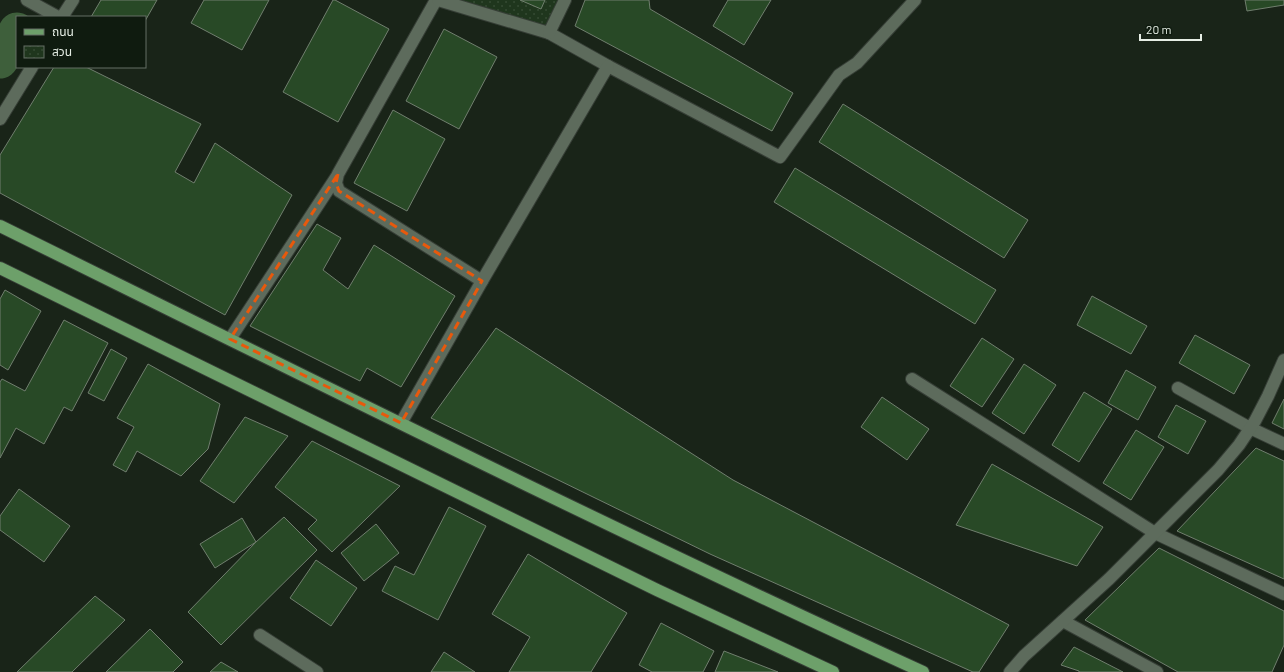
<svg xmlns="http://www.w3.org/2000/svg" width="1284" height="672" font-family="Barlow,'Noto Sans Thai',sans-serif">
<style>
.park{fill:url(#park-dots)}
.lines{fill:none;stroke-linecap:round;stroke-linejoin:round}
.river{stroke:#3e5f3b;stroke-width:37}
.building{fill:#284926;stroke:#707e6e}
.minor-casing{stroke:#363e36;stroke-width:14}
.major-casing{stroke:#363e36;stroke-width:14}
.minor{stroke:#5d6b5c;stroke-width:12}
.major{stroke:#6da06a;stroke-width:12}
.marked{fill:none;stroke:#e8590c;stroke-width:3;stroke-dasharray:8 5;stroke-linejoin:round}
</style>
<defs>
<pattern id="park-dots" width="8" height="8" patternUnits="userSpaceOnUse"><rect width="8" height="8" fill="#1f361d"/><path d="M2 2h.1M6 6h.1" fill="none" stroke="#354a33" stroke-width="1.8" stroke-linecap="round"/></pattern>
</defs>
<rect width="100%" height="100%" fill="#192418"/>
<!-- park -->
<path class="park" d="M 438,0 L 565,0 L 549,33 Z"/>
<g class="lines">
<!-- river -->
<path class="river" d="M 0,60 L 17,31"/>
</g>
<!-- building -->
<g class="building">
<path d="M 101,0 L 157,0 L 145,21 L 145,17 L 91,17 Z"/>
<path d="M 204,0 L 269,0 L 242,50 L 191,23 Z"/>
<path d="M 333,0 L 335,0 L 389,29 L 338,122 L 283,92 Z"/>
<path d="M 520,0 L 545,0 L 541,9 Z"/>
<path d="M 585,0 L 649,0 L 650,9 L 793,93 L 772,131 L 575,26 Z"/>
<path d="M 728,0 L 771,0 L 744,45 L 713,26 Z"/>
<path d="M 1245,0 L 1284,0 L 1284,5 L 1247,11 Z"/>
<path d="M 444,29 L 497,57 L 459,129 L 406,101 Z"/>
<path d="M 54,67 L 86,67 L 201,124 L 175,172 L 194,183 L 215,143 L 292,195 L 225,315 L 0,193 L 0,155 Z"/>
<path d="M 843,104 L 1028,220 L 1004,258 L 819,142 Z"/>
<path d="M 393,110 L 445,139 L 407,211 L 354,183 Z"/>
<path d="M 795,168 L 996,290 L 975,324 L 774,202 Z"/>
<path d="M 317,224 L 341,238 L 323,270 L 348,289 L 374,245 L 455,296 L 401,387 L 367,368 L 360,381 L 250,326 Z"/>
<path d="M 5,290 L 41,311 L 8,370 L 0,365 L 0,299 Z"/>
<path d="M 1092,296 L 1147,326 L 1131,354 L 1077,325 Z"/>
<path d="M 64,320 L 108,343 L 72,411 L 64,407 L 44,444 L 16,428 L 0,458 L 0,382 L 2,379 L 25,391 Z"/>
<path d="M 496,328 L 733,480 L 1009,625 L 979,672 L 973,672 L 710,554 L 431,418 Z"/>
<path d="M 1195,335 L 1250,365 L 1234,394 L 1179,363 Z"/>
<path d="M 982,338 L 1014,359 L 982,407 L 950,386 Z"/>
<path d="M 111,349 L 127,358 L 104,401 L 88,393 Z"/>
<path d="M 148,364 L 220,404 L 208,449 L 181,476 L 137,451 L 126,472 L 113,465 L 134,427 L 117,418 Z"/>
<path d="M 1024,364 L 1056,385 L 1024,434 L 992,413 Z"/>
<path d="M 1126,370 L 1156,387 L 1138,420 L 1108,403 Z"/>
<path d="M 1084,392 L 1112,409 L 1079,462 L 1052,445 Z"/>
<path d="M 882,397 L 929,429 L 907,460 L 861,427 Z"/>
<path d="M 1284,399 L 1284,429 L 1272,423 Z"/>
<path d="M 1176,405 L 1206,421 L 1188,454 L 1158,437 Z"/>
<path d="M 245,417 L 288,436 L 234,503 L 200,481 Z"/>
<path d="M 1136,430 L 1164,447 L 1131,500 L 1103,483 Z"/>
<path d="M 312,441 L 400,486 L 332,552 L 308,529 L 317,520 L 275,487 Z"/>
<path d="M 1256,448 L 1284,461 L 1284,579 L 1177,531 Z"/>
<path d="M 992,464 L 1103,527 L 1077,566 L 956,525 Z"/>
<path d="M 19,489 L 70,526 L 44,562 L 0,530 L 0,516 Z"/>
<path d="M 449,507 L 486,526 L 438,620 L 382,591 L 395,566 L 414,575 Z"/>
<path d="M 284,517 L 317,550 L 221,645 L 188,612 L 256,542 Z"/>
<path d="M 242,518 L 256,542 L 215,568 L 200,544 Z"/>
<path d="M 376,524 L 399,553 L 364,581 L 341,553 Z"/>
<path d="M 1159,548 L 1284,611 L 1284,645 L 1272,672 L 1178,672 L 1085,620 Z"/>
<path d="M 528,554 L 627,613 L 591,672 L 509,672 L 530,637 L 492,614 Z"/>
<path d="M 316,560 L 357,588 L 331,626 L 290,598 Z"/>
<path d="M 95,596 L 125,620 L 72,672 L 17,672 Z"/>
<path d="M 661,623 L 714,651 L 703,672 L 652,672 L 639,665 Z"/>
<path d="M 150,629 L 183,662 L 173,672 L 106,672 Z"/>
<path d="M 1074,647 L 1123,672 L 1079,672 L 1079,671 L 1061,665 Z"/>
<path d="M 724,651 L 778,672 L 715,672 Z"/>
<path d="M 444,652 L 475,672 L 431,672 Z"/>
<path d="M 221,662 L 238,672 L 210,672 Z"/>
</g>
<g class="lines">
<defs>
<g id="minor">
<path d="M 27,0 L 58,17"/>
<path d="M 436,0 L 338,174 L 336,183 L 339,191 L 482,281"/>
<path d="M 438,0 L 549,33 L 608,66 L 780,157 L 839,75 L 857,63 L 915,0"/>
<path d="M 62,17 L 73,0"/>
<path d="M 549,33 L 565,0"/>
<path d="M 0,119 L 32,67"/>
<path d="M 230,339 L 337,176"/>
<path d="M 912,379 L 1155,533 L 1284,594"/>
<path d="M 1178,388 L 1250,428 L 1284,444"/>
<path d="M 401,423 L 482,281 L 608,66"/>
<path d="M 1063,621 L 1157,672"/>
<path d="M 260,635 L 317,672"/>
<path d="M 1010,672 L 1024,656 L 1109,579 L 1218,470 L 1239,445 L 1255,421 L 1268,396 L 1284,360"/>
</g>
<g id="major">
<path d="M 0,226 C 306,377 612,530 923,672"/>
<path d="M 0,268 L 657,590 L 833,672"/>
</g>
</defs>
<!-- minor casing -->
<use href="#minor" class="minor-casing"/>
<!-- major casing -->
<use href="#major" class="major-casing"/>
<!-- minor -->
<use href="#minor" class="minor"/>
<!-- major -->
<use href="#major" class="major"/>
</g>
<!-- marked area -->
<path class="marked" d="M 338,174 L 336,183 L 339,191 L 482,281 L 401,423 L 230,339 Z"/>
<!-- legend -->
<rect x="16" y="16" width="130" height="52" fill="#0f1b0f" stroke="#656f65"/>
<rect x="24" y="29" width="20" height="6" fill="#6da06a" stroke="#656f65"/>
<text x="52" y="36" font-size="12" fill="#e6eee5">ถนน</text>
<rect x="24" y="46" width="20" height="12" fill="url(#park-dots)" stroke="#656f65"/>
<text x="52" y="56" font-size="12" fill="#e6eee5">สวน</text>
<!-- scale -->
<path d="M1140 34v6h61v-6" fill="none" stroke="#e6eee5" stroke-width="2"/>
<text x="1146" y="34" font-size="12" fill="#e6eee5" stroke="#0f1b0f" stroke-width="3" paint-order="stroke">20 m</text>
</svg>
